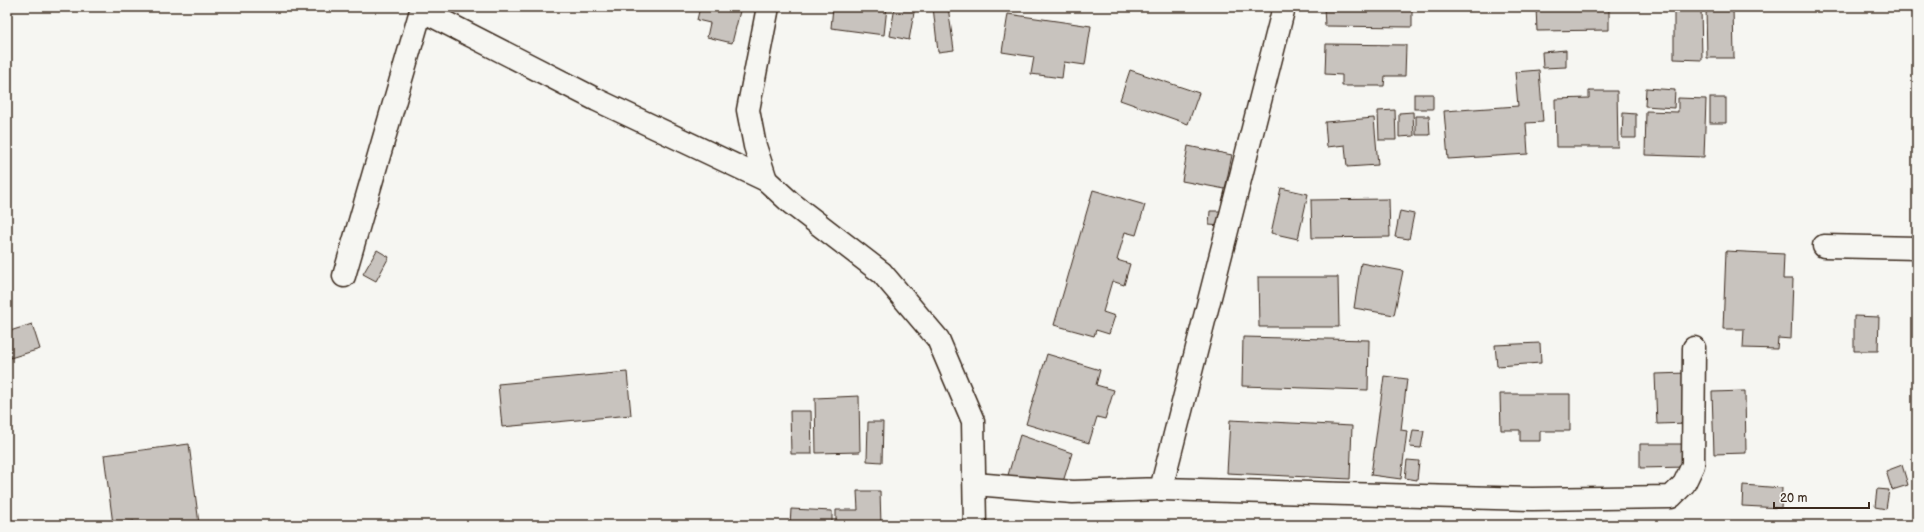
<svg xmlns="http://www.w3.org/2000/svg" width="1924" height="532" font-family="'Balsamiq Sans',sans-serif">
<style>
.building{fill:#c8c3be;stroke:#3b2a1e}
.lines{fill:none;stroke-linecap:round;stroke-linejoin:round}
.minor-casing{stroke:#3b2a1e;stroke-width:25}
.minor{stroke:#f6f6f2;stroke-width:22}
</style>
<rect width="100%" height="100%" fill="#f6f6f2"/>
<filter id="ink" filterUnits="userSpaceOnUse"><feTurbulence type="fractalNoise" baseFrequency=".025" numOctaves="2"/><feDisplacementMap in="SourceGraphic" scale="8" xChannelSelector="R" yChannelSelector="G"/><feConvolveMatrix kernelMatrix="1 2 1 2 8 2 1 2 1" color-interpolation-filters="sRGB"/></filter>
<g filter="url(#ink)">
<!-- building -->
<g class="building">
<path d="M 700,7 L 741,7 L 732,43 L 707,37 L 710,23 L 697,20 Z"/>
<path d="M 833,7 L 887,7 L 884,35 L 831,28 Z"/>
<path d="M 895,7 L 915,7 L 909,40 L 890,36 Z"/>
<path d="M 933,7 L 948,7 L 954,50 L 938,52 Z"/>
<path d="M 1324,7 L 1412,7 L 1412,27 L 1325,26 Z"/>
<path d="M 1536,7 L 1609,7 L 1609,30 L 1537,31 Z"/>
<path d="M 1674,7 L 1701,7 L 1702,60 L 1674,59 Z"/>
<path d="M 1706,7 L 1733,7 L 1734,58 L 1707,58 Z"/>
<path d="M 1008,14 L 1091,26 L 1085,65 L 1064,62 L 1062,78 L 1031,74 L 1034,57 L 1002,52 Z"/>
<path d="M 1326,44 L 1406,45 L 1405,76 L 1385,76 L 1384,86 L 1342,86 L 1342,75 L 1325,74 Z"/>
<path d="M 1566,50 L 1566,67 L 1543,68 L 1542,52 Z"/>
<path d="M 1130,70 L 1199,93 L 1188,124 L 1120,100 Z"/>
<path d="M 1539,70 L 1543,122 L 1526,123 L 1528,154 L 1448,159 L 1444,111 L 1518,106 L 1515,72 Z"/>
<path d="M 1646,88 L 1675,90 L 1674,108 L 1645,106 Z"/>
<path d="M 1589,91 L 1617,91 L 1618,147 L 1556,147 L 1555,99 L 1589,98 Z"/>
<rect x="1414" y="94" width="19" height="15"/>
<path d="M 1678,98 L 1706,99 L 1704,157 L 1645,155 L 1646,111 L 1678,112 Z"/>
<rect x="1710" y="98" width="16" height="25"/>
<path d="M 1395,110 L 1396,140 L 1379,140 L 1378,111 Z"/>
<path d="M 1413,112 L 1414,136 L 1399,137 L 1399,113 Z"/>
<path d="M 1623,113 L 1636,114 L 1636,138 L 1622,138 Z"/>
<path d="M 1416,116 L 1429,116 L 1430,135 L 1416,135 Z"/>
<path d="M 1374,118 L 1378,165 L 1347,167 L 1345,145 L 1327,147 L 1325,122 Z"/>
<path d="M 1188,146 L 1232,155 L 1225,189 L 1182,181 Z"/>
<path d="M 1281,188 L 1308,194 L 1298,239 L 1271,233 Z"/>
<path d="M 1093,190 L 1145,205 L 1136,235 L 1125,232 L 1117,260 L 1130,264 L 1124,285 L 1112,281 L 1103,312 L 1115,316 L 1109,334 L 1096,330 L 1094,336 L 1054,325 Z"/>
<path d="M 1389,199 L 1390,237 L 1312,238 L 1311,200 Z"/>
<path d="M 1210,211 L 1222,211 L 1221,226 L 1209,225 Z"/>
<path d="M 1400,211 L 1414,214 L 1409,239 L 1395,237 Z"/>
<path d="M 377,250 L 389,257 L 376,281 L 363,274 Z"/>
<path d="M 1726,251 L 1784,254 L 1783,279 L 1793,279 L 1791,339 L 1778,338 L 1777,349 L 1743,348 L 1744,329 L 1723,329 Z"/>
<path d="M 1361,263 L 1403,271 L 1394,315 L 1354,308 Z"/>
<path d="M 1258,277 L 1338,277 L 1339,327 L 1259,327 Z"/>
<path d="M 1854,316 L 1879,317 L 1878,351 L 1854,351 Z"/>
<path d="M 32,324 L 40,349 L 7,359 L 7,332 Z"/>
<path d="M 1243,337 L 1369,340 L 1368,390 L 1242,386 Z"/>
<path d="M 1540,343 L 1541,363 L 1497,366 L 1495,345 Z"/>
<path d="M 1047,354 L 1100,370 L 1096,385 L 1114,390 L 1105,419 L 1097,417 L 1089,443 L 1026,424 Z"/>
<path d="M 627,372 L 631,415 L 502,427 L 498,384 Z"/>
<path d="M 1687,373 L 1689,423 L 1657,424 L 1655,374 Z"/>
<path d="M 1384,376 L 1407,379 L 1401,430 L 1407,431 L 1401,479 L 1371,475 Z"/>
<path d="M 1745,391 L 1746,453 L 1714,454 L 1712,392 Z"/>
<path d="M 1500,394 L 1570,394 L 1570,431 L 1540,431 L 1540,441 L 1520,441 L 1520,430 L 1501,430 Z"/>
<path d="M 859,396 L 860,452 L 816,453 L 815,398 Z"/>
<path d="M 790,411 L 811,411 L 812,454 L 791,454 Z"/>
<path d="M 1230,420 L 1352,426 L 1350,479 L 1227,473 Z"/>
<path d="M 868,422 L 883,422 L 882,462 L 867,461 Z"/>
<path d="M 1413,430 L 1424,431 L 1421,448 L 1410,447 Z"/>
<path d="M 1020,435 L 1072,453 L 1062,485 L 1037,477 L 1035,483 L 1008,475 Z"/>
<path d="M 189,444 L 199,524 L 134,525 L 134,521 L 113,524 L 104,455 Z"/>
<path d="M 1640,444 L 1686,444 L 1687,467 L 1640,468 Z"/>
<path d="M 1407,460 L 1419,461 L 1417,480 L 1405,478 Z"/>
<path d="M 1902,465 L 1908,485 L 1892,490 L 1886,471 Z"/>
<path d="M 1743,485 L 1782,488 L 1781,508 L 1742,506 Z"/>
<path d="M 1877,489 L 1889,490 L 1886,509 L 1875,507 Z"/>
<path d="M 857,491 L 880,491 L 881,525 L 836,525 L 836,510 L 858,510 Z"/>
<path d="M 791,509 L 832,511 L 832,525 L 790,525 Z"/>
</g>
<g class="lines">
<defs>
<g id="minor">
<path d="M 421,10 L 597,100 L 766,180 L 791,203 L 882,273 L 938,339 L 973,421 L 975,525"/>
<path d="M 766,180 L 755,146 L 748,110 L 768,7"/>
<path d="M 1824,246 L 1917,248"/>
<path d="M 344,276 L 422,7"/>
<path d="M 975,484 L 1073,492 L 1161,489 L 1284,7"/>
<path d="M 1161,489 L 1532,499 L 1671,497 L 1684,484 L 1693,465 L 1694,348"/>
</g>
</defs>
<!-- minor casing -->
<use href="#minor" class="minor-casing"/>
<!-- minor -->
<use href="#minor" class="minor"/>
</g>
</g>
<!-- margin -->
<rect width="1924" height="532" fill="none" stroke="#f6f6f2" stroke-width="24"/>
<rect x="12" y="12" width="1900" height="508" fill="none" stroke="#3b2a1e" stroke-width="1.5" filter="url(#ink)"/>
<!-- scale -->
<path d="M1774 502v6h95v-6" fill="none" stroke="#3b2a1e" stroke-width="2"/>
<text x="1780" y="502" font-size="12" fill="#3b2a1e" stroke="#f6f6f2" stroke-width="3" paint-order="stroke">20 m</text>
</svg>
